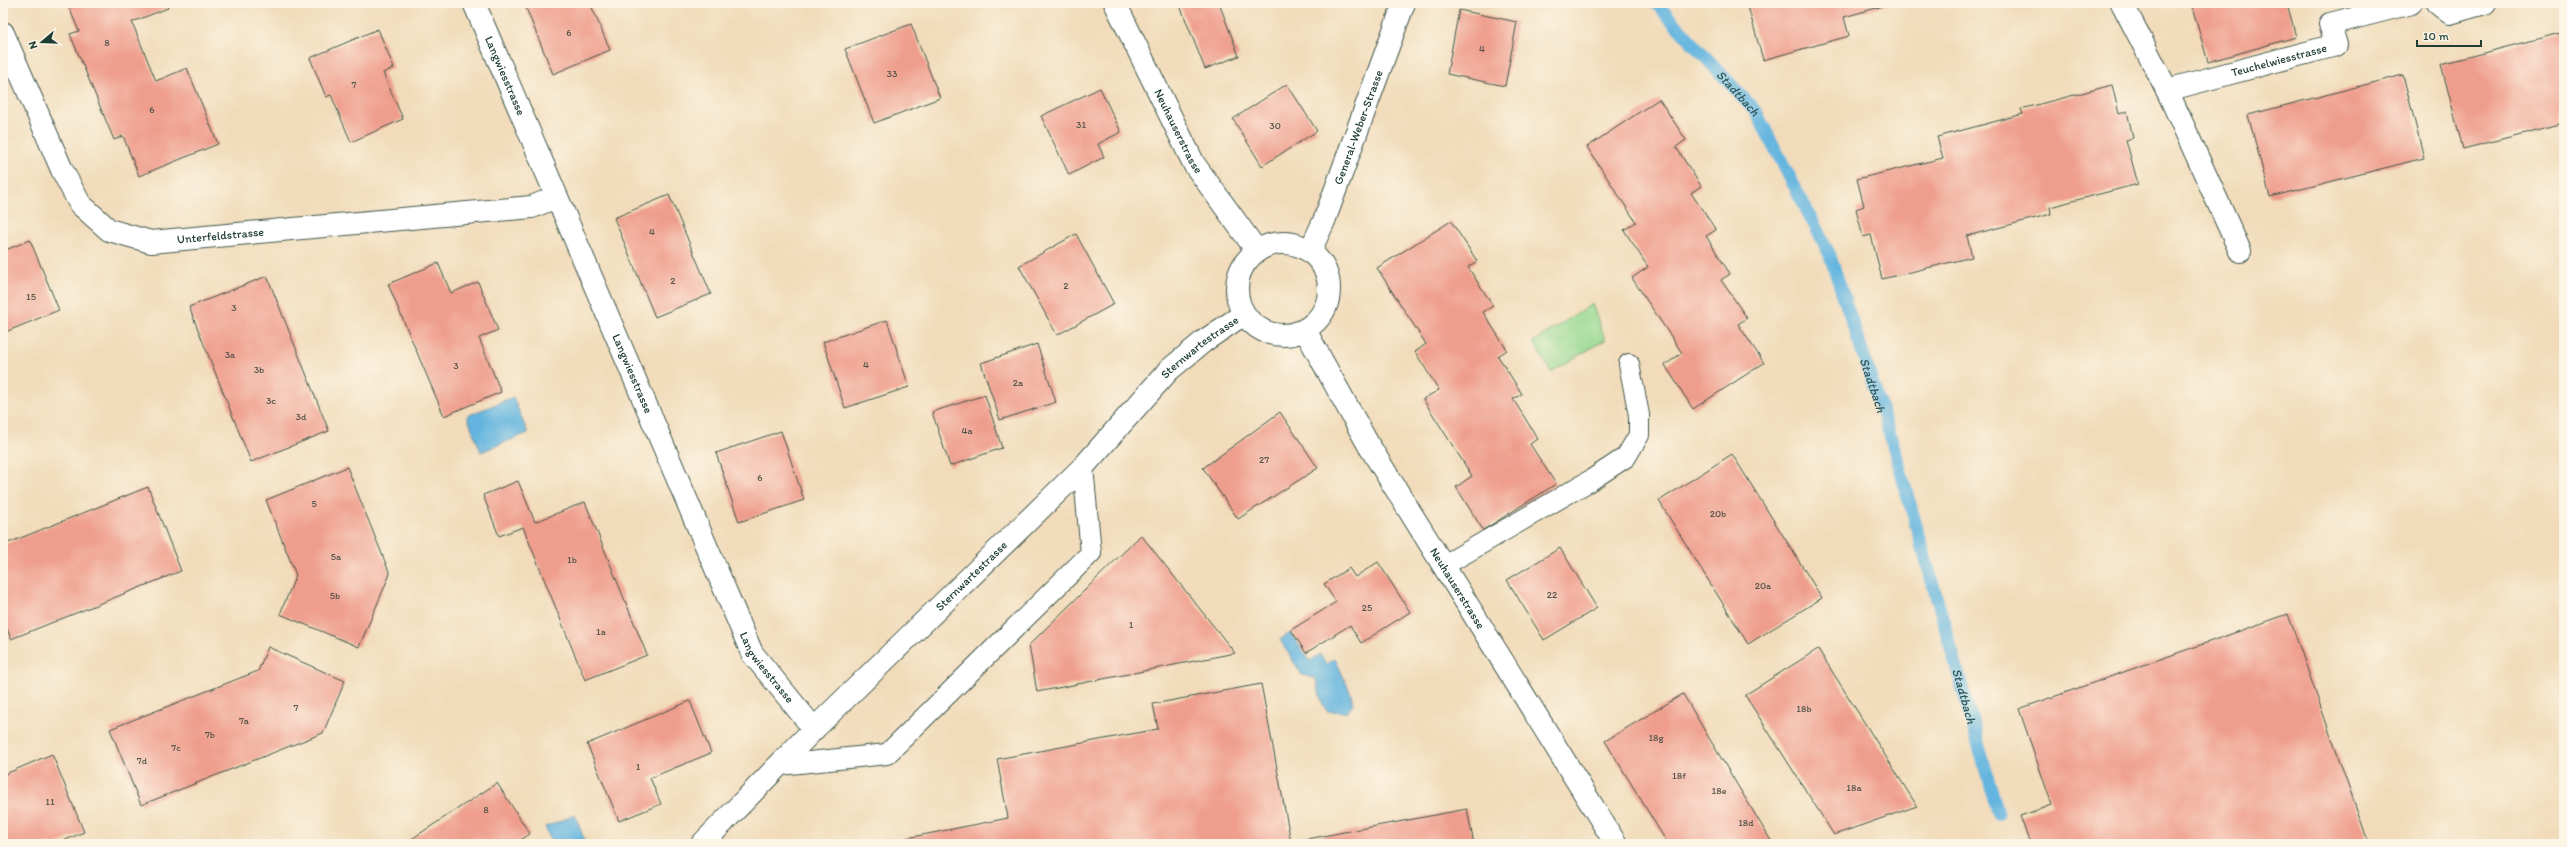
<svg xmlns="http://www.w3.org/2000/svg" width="2567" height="847" font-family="Itim,sans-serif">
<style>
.green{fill:#96d890;stroke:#5a8a62}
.water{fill:#64b5df;stroke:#42798a}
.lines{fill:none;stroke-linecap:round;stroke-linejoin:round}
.stream{stroke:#64b5df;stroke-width:13}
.building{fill:#ef9e8d}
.lane-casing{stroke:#3e5548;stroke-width:22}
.street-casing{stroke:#3e5548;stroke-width:24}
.lane{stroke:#fff;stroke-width:20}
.street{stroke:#fff;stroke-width:22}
.labels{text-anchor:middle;stroke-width:3;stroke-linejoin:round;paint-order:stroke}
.number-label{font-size:10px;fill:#53554a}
.street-label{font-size:12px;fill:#1f3d34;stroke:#fcf5e5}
.water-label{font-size:13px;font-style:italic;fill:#305b5f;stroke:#fcf5e5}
</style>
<rect width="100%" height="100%" fill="#fcf5e5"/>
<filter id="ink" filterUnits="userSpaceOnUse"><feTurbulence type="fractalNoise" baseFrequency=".025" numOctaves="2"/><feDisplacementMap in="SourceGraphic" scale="8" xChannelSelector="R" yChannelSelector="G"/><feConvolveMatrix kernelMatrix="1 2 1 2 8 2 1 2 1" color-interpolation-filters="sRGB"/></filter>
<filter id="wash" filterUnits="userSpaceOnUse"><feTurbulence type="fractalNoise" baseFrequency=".012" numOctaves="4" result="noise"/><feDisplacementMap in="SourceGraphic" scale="16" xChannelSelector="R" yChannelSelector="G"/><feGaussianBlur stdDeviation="0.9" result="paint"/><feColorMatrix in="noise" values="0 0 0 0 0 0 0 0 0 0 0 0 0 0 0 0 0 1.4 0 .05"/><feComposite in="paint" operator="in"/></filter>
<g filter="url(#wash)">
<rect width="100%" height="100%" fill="#f1dbba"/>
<!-- green -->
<path class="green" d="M 1592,304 L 1605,340 L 1551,372 L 1533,342 Z"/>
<!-- water -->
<g class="water">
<path d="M 513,397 L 528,433 L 481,452 L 467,416 Z"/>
<path d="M 1290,633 L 1310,661 L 1320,654 L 1326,664 L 1335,658 L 1351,694 L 1353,704 L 1346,712 L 1327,711 C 1317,697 1321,690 1315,678 L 1302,675 L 1280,640 Z"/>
<path d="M 575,815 L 586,844 L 552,844 L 545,827 Z"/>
</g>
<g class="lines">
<!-- stream -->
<path class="stream" id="s1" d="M 1656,3 L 1756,112 L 1829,253 L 1892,441 L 1998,813"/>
</g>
<g id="blocks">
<!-- building -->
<g class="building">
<path d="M 67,3 L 166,3 L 168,8 L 132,22 L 156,81 L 187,68 L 218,144 L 139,176 L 123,136 L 114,140 L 70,34 L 79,31 Z"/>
<path d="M 524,3 L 590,3 L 610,50 L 553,74 Z"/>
<path d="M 1179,3 L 1219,3 L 1239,56 L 1205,69 Z"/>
<path d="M 1747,3 L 1894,3 L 1844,17 L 1849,36 L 1763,60 Z"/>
<path d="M 2191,3 L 2287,3 L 2296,37 L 2208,62 Z"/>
<path d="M 1459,10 L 1517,22 L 1505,86 L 1447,74 Z"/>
<path d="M 911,24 L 940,98 L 874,123 L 845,49 Z"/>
<path d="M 378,29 L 394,68 L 383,73 L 403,119 L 351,142 L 331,95 L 326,97 L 310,58 Z"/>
<path d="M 2564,32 L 2564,123 L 2463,149 L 2441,64 Z"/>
<path d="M 2403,75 L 2424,158 L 2270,197 L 2248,115 Z"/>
<path d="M 1287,84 L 1317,131 L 1262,166 L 1233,119 Z"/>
<path d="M 2112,85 L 2119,114 L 2127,111 L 2133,138 L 2126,140 L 2138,184 L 2050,207 L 2051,214 L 1967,236 L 1972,257 L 1882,279 L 1871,235 L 1863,237 L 1856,209 L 1864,206 L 1857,179 L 1943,158 L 1937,137 L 2023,114 L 2021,109 Z"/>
<path d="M 1100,88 L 1121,132 L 1098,144 L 1104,157 L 1069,175 L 1041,116 Z"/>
<path d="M 1659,99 L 1686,140 L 1676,147 L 1701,186 L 1691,193 L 1716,230 L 1706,236 L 1730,274 L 1721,280 L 1747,318 L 1738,324 L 1764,363 L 1693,409 L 1665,365 L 1682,353 L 1632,278 L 1648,267 L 1624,230 L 1636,222 L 1587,147 Z"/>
<path d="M 669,195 L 711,294 L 655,317 L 614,218 Z"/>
<path d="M 1451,221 L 1477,261 L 1468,267 L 1493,306 L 1483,312 L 1507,350 L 1498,356 L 1522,394 L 1513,399 L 1538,439 L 1530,444 L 1556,484 L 1483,530 L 1456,487 L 1472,476 L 1423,399 L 1439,390 L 1415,352 L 1426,344 L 1377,268 Z"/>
<path d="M 1076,234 L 1114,304 L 1057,335 L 1019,266 Z"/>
<path d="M 30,240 L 59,310 L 3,333 L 3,251 Z"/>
<path d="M 438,263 L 451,293 L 478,282 L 498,330 L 479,338 L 501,392 L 444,416 L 388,284 Z"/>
<path d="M 267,276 L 329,431 L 251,462 L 189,307 Z"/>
<path d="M 887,320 L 909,387 L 845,408 L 823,342 Z"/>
<path d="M 1037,344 L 1056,402 L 1000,420 L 981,363 Z"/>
<path d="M 985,395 L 1002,448 L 950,466 L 932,412 Z"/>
<path d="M 1280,412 L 1318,468 L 1238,519 L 1203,468 Z"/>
<path d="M 781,431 L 804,500 L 739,522 L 716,453 Z"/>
<path d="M 1732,454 L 1822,598 L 1748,644 L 1659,501 Z"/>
<path d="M 347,467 L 390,574 L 359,647 L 280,614 L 296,575 L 266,500 Z"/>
<path d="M 518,481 L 535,522 L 585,502 L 647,655 L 585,680 L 523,527 L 499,536 L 483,495 Z"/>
<path d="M 148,487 L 181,571 L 11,639 L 3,618 L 3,545 Z"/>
<path d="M 1141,535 L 1235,653 L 1037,692 L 1029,645 Z"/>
<path d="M 1560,548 L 1597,608 L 1544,640 L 1507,580 Z"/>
<path d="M 1378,562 L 1410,612 L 1361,643 L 1350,625 L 1306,653 L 1291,630 L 1336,602 L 1324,584 L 1349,568 L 1355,577 Z"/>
<path d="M 2288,614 L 2369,844 L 2030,844 L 2020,816 L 2052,805 L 2019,709 Z"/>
<path d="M 268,647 L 345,681 L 323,733 L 141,805 L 110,729 L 258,671 Z"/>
<path d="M 1818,649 L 1917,806 L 1834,835 L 1745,695 Z"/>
<path d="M 1261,684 L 1291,842 L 1467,809 L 1474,844 L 877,844 L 1008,818 L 997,759 L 1158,729 L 1153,704 Z"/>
<path d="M 1683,694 L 1706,733 L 1773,844 L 1668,844 L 1605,741 Z"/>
<path d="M 690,701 L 711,753 L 650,778 L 661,804 L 619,821 L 587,744 Z"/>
<path d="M 52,754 L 84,832 L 56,844 L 3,844 L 3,775 Z"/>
<path d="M 497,783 L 530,834 L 515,844 L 413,844 L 410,840 Z"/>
</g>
</g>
</g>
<g filter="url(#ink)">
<use href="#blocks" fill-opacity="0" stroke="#3e5548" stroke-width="1"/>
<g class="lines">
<defs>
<g id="lane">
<path d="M 1443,566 L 1591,480 L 1626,457 L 1639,435 L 1639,415 L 1629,364"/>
<path d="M 780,765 L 887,754 L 1091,553 L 1083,467"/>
</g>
<g id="street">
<path id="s2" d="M 474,3 L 752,653 L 814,729"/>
<path id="s3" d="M 1115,3 L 1194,164 L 1257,251"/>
<path d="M 2122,3 L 2167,90 L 2240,251"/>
<path d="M 2437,3 L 2450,13 L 2485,3"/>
<path id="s4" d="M 3,33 L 62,170 L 80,204 L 109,230 L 151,242 L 532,207 L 556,197"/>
<path id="s5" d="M 2167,90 L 2336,45 L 2330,24 L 2411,3"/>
<circle cx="1283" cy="289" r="46"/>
<path id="s6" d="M 1310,251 L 1324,221 L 1404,3"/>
<path id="s7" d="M 1305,330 L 1368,444 L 1616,844"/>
<path id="s8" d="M 702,844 L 814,729 L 1083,467 L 1169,370 L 1204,341 L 1244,314"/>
</g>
</defs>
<!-- lane casing -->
<use href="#lane" class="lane-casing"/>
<!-- street casing -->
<use href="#street" class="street-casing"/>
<!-- lane -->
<use href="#lane" class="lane"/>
<!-- street -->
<use href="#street" class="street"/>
</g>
</g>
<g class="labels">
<!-- number labels -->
<g class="number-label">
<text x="569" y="36">6</text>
<text x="107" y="46">8</text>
<text x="1482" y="52">4</text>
<text x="892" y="77">33</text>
<text x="354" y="88">7</text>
<text x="152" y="113">6</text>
<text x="1081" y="128">31</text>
<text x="1275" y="129">30</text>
<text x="652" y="235">4</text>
<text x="673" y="284">2</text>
<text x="1066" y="289">2</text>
<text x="31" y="300">15</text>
<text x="234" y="311">3</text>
<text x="230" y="358">3a</text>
<text x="866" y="368">4</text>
<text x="456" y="369">3</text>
<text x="259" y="373">3b</text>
<text x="1018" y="386">2a</text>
<text x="271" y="404">3c</text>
<text x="301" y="420">3d</text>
<text x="967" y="434">4a</text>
<text x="1264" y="463">27</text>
<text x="760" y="481">6</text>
<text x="314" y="507">5</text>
<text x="1718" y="517">20b</text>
<text x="336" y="560">5a</text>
<text x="572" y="563">1b</text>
<text x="1763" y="589">20a</text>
<text x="1552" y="598">22</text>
<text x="335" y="599">5b</text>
<text x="1367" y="611">25</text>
<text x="1131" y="628">1</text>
<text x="601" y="635">1a</text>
<text x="296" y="711">7</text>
<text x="1804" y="712">18b</text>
<text x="244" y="724">7a</text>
<text x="210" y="738">7b</text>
<text x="1656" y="741">18g</text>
<text x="176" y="751">7c</text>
<text x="142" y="764">7d</text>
<text x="638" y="770">1</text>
<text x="1679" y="779">18f</text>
<text x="1854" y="791">18a</text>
<text x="1719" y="794">18e</text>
<text x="50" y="805">11</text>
<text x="486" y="813">8</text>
<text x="1746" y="826">18d</text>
</g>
<!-- street labels -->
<g class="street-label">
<text dy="4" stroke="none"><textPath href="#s5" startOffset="116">Teuchelwiesstrasse</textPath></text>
<text dy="4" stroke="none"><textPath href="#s2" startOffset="79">Langwiesstrasse</textPath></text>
<text dy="4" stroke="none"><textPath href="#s6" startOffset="133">General-Weber-Strasse</textPath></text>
<text dy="4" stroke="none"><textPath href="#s3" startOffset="143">Neuhauserstrasse</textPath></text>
<text dy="4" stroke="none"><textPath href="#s4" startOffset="340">Unterfeldstrasse</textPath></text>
<text dy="4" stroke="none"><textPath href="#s8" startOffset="704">Sternwartestrasse</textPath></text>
<text dy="4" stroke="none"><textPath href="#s2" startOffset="403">Langwiesstrasse</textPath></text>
<text dy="4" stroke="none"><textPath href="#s8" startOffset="380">Sternwartestrasse</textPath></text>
<text dy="4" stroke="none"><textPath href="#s7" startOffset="300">Neuhauserstrasse</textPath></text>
<text dy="4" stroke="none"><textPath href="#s2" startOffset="727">Langwiesstrasse</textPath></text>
</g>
<!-- water labels -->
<g class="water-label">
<text dy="5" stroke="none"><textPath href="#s1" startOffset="122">Stadtbach</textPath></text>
<text dy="5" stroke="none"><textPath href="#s1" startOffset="446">Stadtbach</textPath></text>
<text dy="5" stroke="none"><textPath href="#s1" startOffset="770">Stadtbach</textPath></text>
</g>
</g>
<!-- margin -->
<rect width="2567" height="847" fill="none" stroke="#fcf5e5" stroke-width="16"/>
<!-- north arrow -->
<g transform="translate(42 42) rotate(251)" stroke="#fcf5e5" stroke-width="3" paint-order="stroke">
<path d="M0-3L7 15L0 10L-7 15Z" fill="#1f3d34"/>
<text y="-6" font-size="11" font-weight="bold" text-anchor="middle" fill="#1f3d34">N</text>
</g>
<!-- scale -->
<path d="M2417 40v6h64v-6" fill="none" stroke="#1f3d34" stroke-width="2"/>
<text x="2423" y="40" font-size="12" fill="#1f3d34" stroke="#fcf5e5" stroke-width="3" paint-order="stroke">10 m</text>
</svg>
